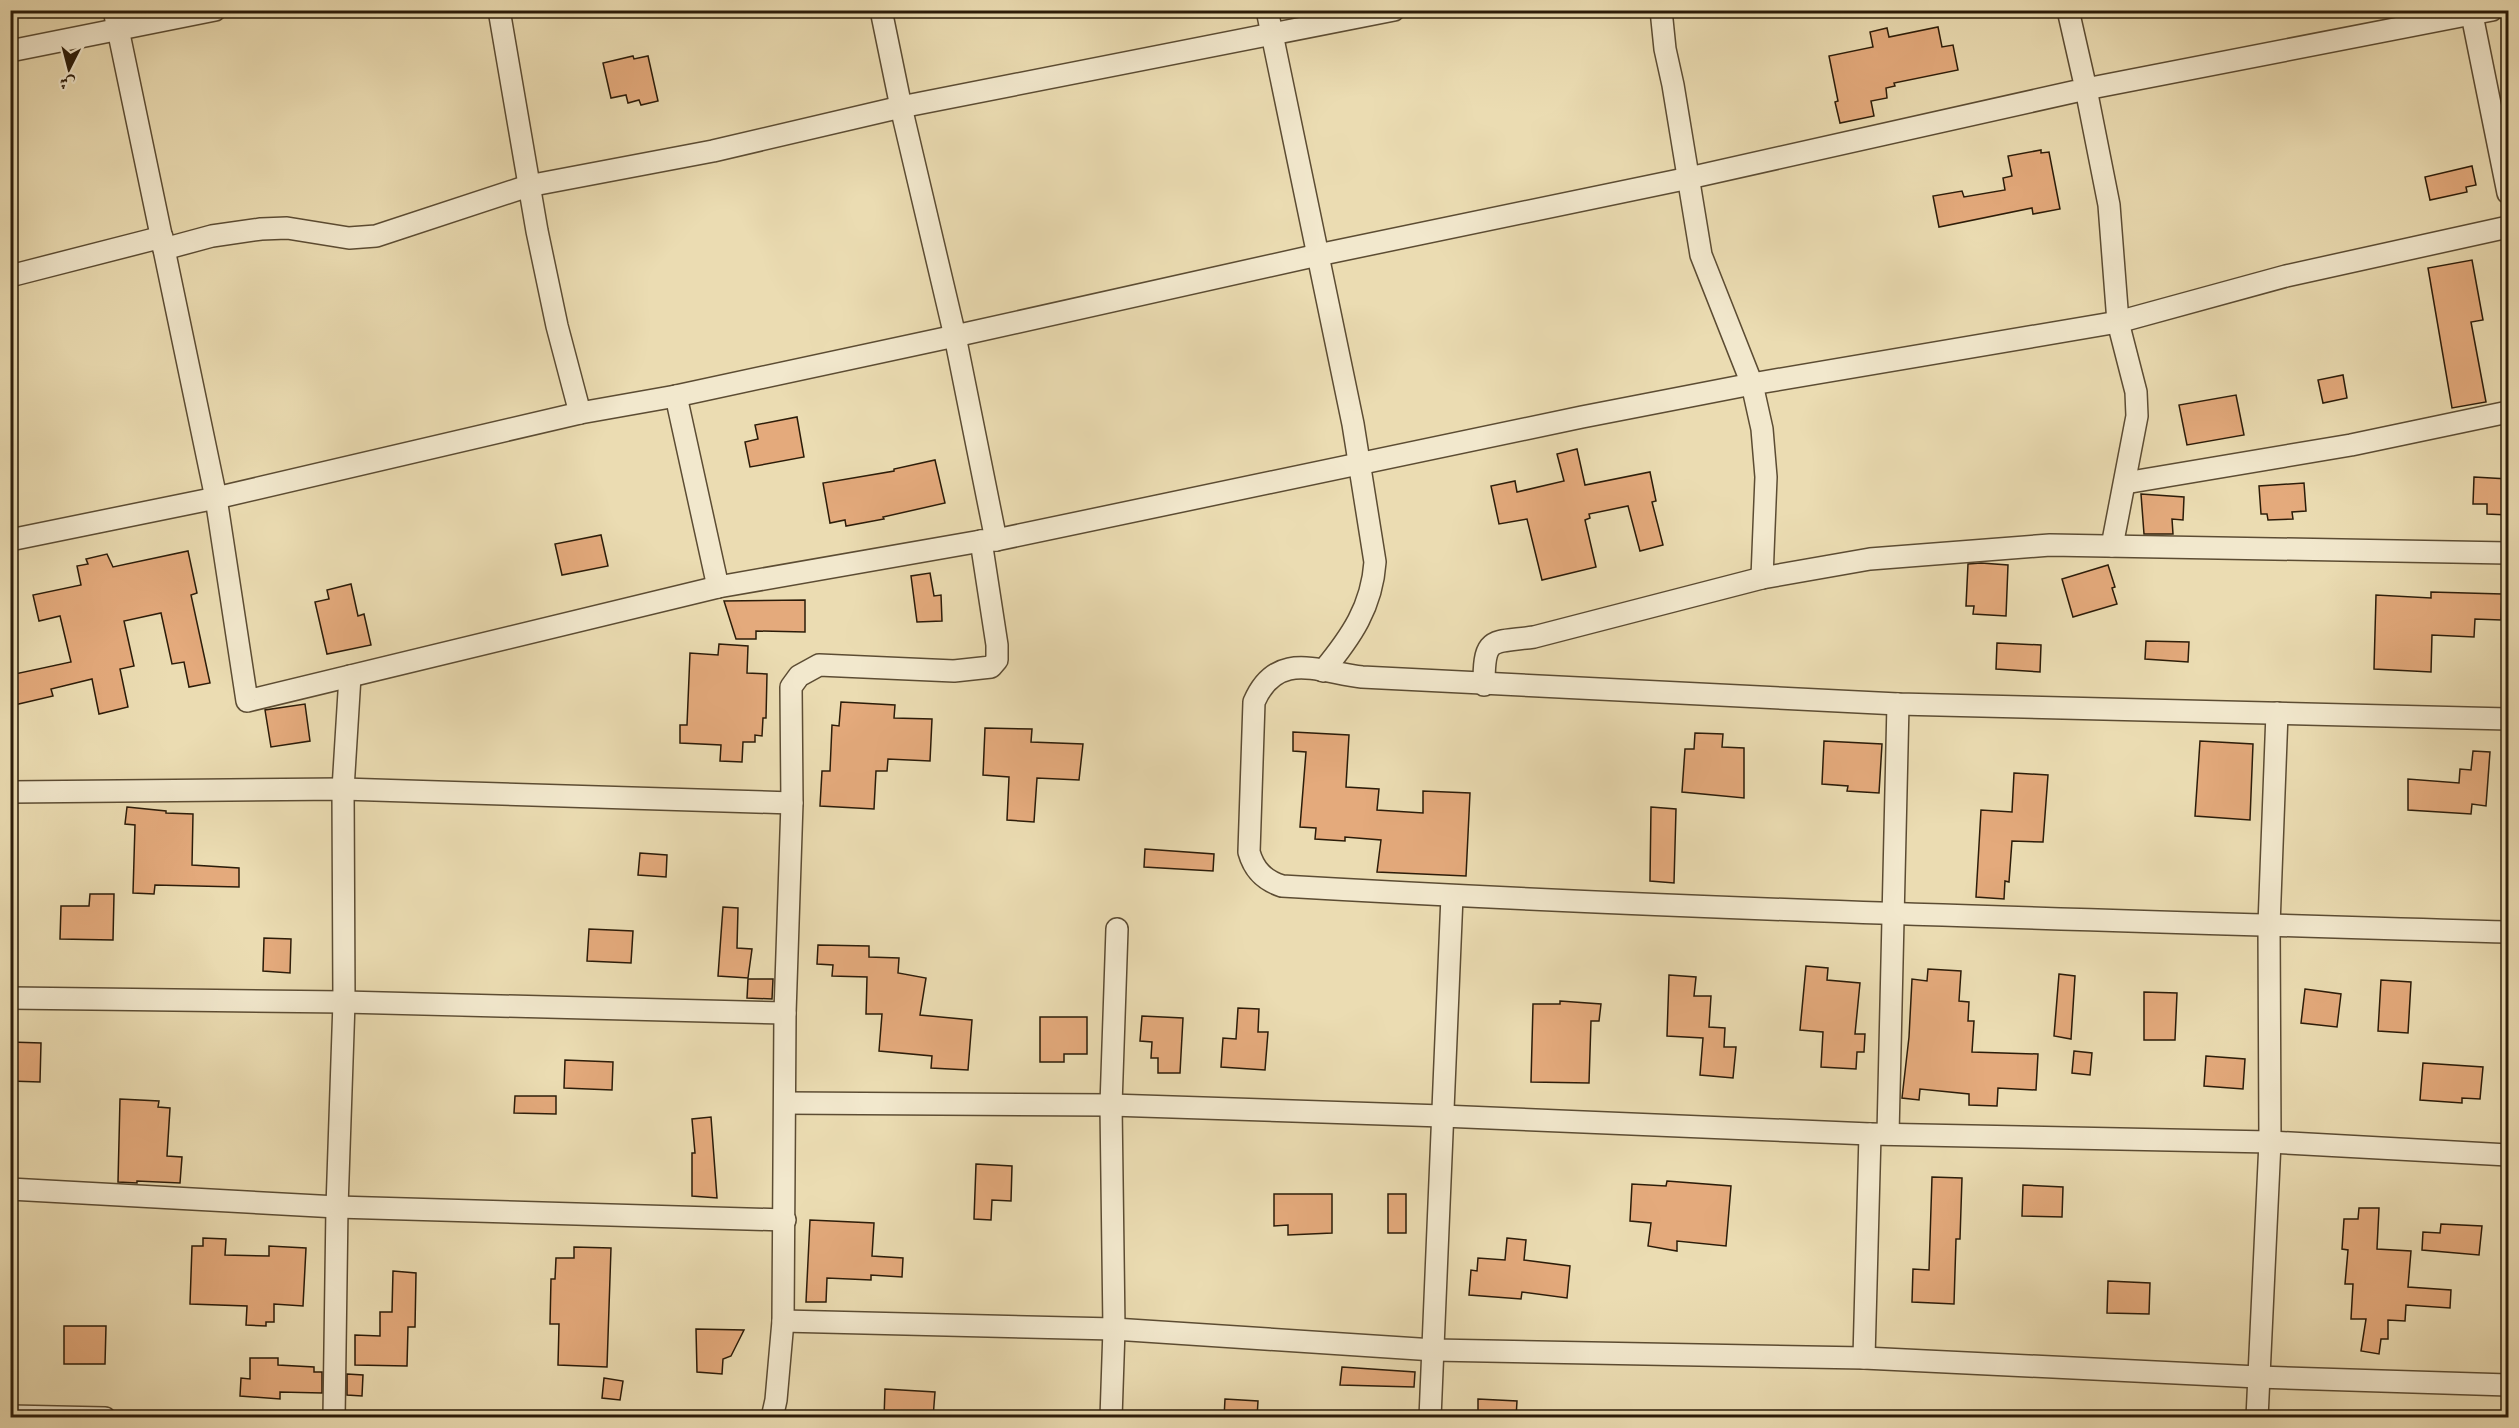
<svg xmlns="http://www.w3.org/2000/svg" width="2519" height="1428" font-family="'Libre Bodoni',Amiri,serif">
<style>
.building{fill:#e4aa7c;stroke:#2c1c09;stroke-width:1.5}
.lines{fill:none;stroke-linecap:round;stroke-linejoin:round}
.street-casing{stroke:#5c4c33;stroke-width:24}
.street{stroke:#f2e8cd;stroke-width:21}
</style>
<rect width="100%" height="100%" fill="#ebdcb2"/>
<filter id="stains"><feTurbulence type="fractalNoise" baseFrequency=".00333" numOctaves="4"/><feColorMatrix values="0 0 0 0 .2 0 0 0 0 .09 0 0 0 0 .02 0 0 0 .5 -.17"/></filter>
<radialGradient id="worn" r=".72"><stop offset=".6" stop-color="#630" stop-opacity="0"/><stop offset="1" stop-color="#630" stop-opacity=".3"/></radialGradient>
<!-- building -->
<g class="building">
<path d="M 1938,27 L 1942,47 L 1953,45 L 1958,70 L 1894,83 L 1895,86 L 1886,88 L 1887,98 L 1871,101 L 1874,116 L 1840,123 L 1835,102 L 1838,101 L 1829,56 L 1873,47 L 1870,32 L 1887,28 L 1889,37 Z"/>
<path d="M 633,56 L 634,59 L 648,56 L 658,101 L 641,105 L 639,100 L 628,103 L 626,95 L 611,98 L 603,63 Z"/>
<path d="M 2041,150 L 2041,153 L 2049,152 L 2060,209 L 2033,214 L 2032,208 L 1939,227 L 1933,196 L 1962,191 L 1964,197 L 2005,190 L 2003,178 L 2012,176 L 2008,156 Z"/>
<path d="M 2472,166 L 2476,185 L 2466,187 L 2467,192 L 2430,200 L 2425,177 Z"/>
<path d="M 2472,260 L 2483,320 L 2471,322 L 2486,402 L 2452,408 L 2428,268 Z"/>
<path d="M 2343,375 L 2347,398 L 2323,403 L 2318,380 Z"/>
<path d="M 2236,395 L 2244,435 L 2187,445 L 2179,405 Z"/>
<path d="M 797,417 L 804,457 L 750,467 L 745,442 L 758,439 L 755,425 Z"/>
<path d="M 1577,449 L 1585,485 L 1650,472 L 1656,501 L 1652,502 L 1663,545 L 1640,551 L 1628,506 L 1589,514 L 1590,518 L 1585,520 L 1596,567 L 1542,580 L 1527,519 L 1499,524 L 1491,486 L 1515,481 L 1517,492 L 1564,481 L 1557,454 Z"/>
<path d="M 935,460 L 945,503 L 883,517 L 884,519 L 846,526 L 845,520 L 830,523 L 823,483 L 894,471 L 894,469 Z"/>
<path d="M 2474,477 L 2508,479 L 2508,515 L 2487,514 L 2487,504 L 2473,504 Z"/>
<path d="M 2304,483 L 2306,511 L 2292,512 L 2293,519 L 2268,520 L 2267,514 L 2261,514 L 2259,486 Z"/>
<path d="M 2141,494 L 2184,497 L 2183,520 L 2172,519 L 2173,534 L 2144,534 Z"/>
<path d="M 601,535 L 608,566 L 562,575 L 555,544 Z"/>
<path d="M 188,551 L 197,593 L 191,595 L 210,683 L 189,687 L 184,662 L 172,664 L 161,613 L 124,621 L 134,666 L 120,669 L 128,707 L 99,714 L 92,679 L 51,689 L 53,696 L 10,706 L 10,675 L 71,662 L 60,616 L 39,621 L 33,595 L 81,585 L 77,566 L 88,564 L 86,559 L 107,554 L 113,567 Z"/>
<path d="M 1981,563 L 2008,565 L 2006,616 L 1973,614 L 1974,606 L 1966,606 L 1968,564 Z"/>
<path d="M 2108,565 L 2115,587 L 2112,588 L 2117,604 L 2073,617 L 2062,579 Z"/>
<path d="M 930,573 L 934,596 L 941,595 L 942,621 L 917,622 L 911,576 Z"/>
<path d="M 351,584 L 358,616 L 364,614 L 371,645 L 327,654 L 315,602 L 329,599 L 327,590 Z"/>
<path d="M 2431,592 L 2502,594 L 2501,620 L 2475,619 L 2474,637 L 2432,635 L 2431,672 L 2374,669 L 2376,595 L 2431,598 Z"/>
<path d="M 805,600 L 805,632 L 756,631 L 756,639 L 736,639 L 724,601 Z"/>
<path d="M 2146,641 L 2189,642 L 2188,662 L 2145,659 Z"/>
<path d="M 1997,643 L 2041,645 L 2040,672 L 1996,669 Z"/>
<path d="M 719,644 L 748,646 L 747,673 L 767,674 L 766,718 L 763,718 L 762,736 L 755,735 L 755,742 L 743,742 L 742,762 L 720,761 L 721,745 L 680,743 L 680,725 L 687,725 L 690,653 L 718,655 Z"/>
<path d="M 841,702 L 895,705 L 894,718 L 932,719 L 930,761 L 888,759 L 887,771 L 876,771 L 874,809 L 820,806 L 822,771 L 830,771 L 832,725 L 839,726 Z"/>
<path d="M 305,704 L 310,741 L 271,747 L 265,710 Z"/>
<path d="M 985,728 L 1032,729 L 1031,742 L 1083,744 L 1079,780 L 1037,778 L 1034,822 L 1007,820 L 1009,777 L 983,775 Z"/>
<path d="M 1293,732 L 1349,735 L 1346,787 L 1379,789 L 1377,810 L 1423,813 L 1423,791 L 1470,793 L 1466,876 L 1377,872 L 1381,840 L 1345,837 L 1345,841 L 1315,839 L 1316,828 L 1300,827 L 1306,752 L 1293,751 Z"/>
<path d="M 1695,733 L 1723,734 L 1722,747 L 1744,748 L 1744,798 L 1682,792 L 1685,749 L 1694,749 Z"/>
<path d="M 1824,741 L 1882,744 L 1879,793 L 1847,791 L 1848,786 L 1822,784 Z"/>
<path d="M 2200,741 L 2253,744 L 2250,820 L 2195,816 Z"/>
<path d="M 2473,751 L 2490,752 L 2486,806 L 2472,804 L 2471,814 L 2408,810 L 2408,779 L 2459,783 L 2460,769 L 2471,770 Z"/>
<path d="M 2014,773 L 2048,775 L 2043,842 L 2012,841 L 2009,882 L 2005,881 L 2004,899 L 1976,897 L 1981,810 L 2012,812 Z"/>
<path d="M 127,807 L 166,811 L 166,813 L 193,814 L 192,865 L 239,868 L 239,887 L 155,885 L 154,894 L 133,893 L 135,825 L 125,824 Z"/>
<path d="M 1651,807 L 1676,809 L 1674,883 L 1650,881 Z"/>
<path d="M 1145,849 L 1214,854 L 1213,871 L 1144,867 Z"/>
<path d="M 640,853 L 667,855 L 666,877 L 638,875 Z"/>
<path d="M 90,894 L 114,894 L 113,940 L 60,939 L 61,906 L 89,906 Z"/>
<path d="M 723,907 L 738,908 L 737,948 L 752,949 L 748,978 L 718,976 Z"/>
<path d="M 589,929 L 633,931 L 631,963 L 587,961 Z"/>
<path d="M 264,938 L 291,939 L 290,973 L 263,971 Z"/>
<path d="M 818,945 L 869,946 L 869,957 L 899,958 L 898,973 L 926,978 L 920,1015 L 972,1020 L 968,1070 L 931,1068 L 932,1056 L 879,1051 L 882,1014 L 866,1014 L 867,977 L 832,976 L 833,965 L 817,964 Z"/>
<path d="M 1806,966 L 1828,968 L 1827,980 L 1860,983 L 1855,1034 L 1865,1034 L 1864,1052 L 1857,1052 L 1856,1069 L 1821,1067 L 1823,1032 L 1800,1030 Z"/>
<path d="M 1928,969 L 1961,971 L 1959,1001 L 1969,1002 L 1968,1021 L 1974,1021 L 1972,1052 L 2038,1054 L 2036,1090 L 1998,1088 L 1997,1106 L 1969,1105 L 1969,1094 L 1920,1089 L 1919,1100 L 1902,1098 L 1909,1037 L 1912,979 L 1927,981 Z"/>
<path d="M 2059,974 L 2075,976 L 2071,1039 L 2054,1036 Z"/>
<path d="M 1669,975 L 1696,977 L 1694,996 L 1711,996 L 1709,1027 L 1725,1028 L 1724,1047 L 1736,1047 L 1733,1078 L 1700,1075 L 1703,1038 L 1667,1036 Z"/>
<path d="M 748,979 L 773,979 L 772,999 L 747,998 Z"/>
<path d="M 2381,980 L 2411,982 L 2408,1033 L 2378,1031 Z"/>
<path d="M 2305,989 L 2341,994 L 2337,1027 L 2301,1023 Z"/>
<path d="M 2144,992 L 2177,993 L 2175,1040 L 2144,1040 Z"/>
<path d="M 1560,1001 L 1601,1004 L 1599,1021 L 1591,1021 L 1589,1083 L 1531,1082 L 1533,1004 L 1560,1004 Z"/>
<path d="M 1238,1008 L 1259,1009 L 1258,1032 L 1268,1032 L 1265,1070 L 1221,1067 L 1223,1038 L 1236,1039 Z"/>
<path d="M 1142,1016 L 1183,1018 L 1180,1073 L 1158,1073 L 1158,1058 L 1151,1058 L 1152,1042 L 1140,1041 Z"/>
<path d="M 1040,1017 L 1087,1017 L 1087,1054 L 1064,1054 L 1064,1062 L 1040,1062 Z"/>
<path d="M 10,1042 L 41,1043 L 40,1082 L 10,1081 Z"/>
<path d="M 2074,1051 L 2092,1053 L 2090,1075 L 2072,1073 Z"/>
<path d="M 2206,1056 L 2245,1059 L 2243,1089 L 2204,1086 Z"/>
<path d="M 565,1060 L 613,1062 L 612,1090 L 564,1088 Z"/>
<path d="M 2423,1063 L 2483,1067 L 2480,1099 L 2462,1098 L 2462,1103 L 2420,1100 Z"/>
<path d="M 515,1096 L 556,1096 L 556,1114 L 514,1113 Z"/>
<path d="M 120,1099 L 159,1101 L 158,1107 L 170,1108 L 167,1156 L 182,1157 L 180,1183 L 137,1181 L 137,1183 L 118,1182 Z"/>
<path d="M 711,1117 L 717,1198 L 692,1196 L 692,1153 L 695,1153 L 692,1119 Z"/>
<path d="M 976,1164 L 1012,1166 L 1011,1201 L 992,1200 L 991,1220 L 974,1219 Z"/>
<path d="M 1932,1177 L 1962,1178 L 1960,1239 L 1956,1239 L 1954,1304 L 1912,1302 L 1913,1269 L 1929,1270 Z"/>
<path d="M 1667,1181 L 1731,1186 L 1726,1246 L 1677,1241 L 1677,1251 L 1648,1246 L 1651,1223 L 1630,1221 L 1632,1184 L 1666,1186 Z"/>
<path d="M 2023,1185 L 2063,1187 L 2062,1217 L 2022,1216 Z"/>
<path d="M 1274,1194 L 1332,1194 L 1332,1233 L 1288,1235 L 1288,1225 L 1274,1226 Z"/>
<rect x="1388" y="1194" width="18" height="39"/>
<path d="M 2359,1208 L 2379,1208 L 2377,1249 L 2411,1251 L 2408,1287 L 2451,1290 L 2450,1308 L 2406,1305 L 2405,1321 L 2388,1320 L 2388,1339 L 2381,1339 L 2379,1354 L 2361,1351 L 2366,1319 L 2351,1319 L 2353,1284 L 2345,1284 L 2348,1250 L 2342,1249 L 2344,1219 L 2358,1219 Z"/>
<path d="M 810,1220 L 874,1223 L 872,1256 L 903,1258 L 902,1277 L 871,1275 L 871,1280 L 827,1278 L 826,1302 L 806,1302 Z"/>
<path d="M 2441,1224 L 2482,1226 L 2479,1255 L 2422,1250 L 2423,1232 L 2440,1233 Z"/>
<path d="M 203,1238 L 226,1239 L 225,1255 L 269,1256 L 269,1246 L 306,1248 L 303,1306 L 274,1304 L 274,1322 L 266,1322 L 266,1326 L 246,1325 L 247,1306 L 190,1304 L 192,1246 L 203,1246 Z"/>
<path d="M 1507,1238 L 1526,1240 L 1524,1260 L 1570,1266 L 1567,1298 L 1522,1292 L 1521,1299 L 1469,1295 L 1471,1270 L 1477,1271 L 1478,1258 L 1505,1260 Z"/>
<path d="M 574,1247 L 611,1248 L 607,1367 L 558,1365 L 559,1324 L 550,1324 L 551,1279 L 555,1279 L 556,1258 L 574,1258 Z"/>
<path d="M 393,1271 L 416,1273 L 415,1327 L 408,1327 L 407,1366 L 355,1365 L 355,1335 L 380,1336 L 380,1312 L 392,1312 Z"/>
<path d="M 2108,1281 L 2150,1283 L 2149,1314 L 2107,1313 Z"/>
<path d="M 64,1326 L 106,1326 L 105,1364 L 64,1364 Z"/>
<path d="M 696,1329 L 744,1330 L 731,1356 L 723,1359 L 722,1374 L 697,1372 Z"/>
<path d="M 250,1358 L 278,1358 L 278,1365 L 314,1367 L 314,1372 L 322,1372 L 322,1393 L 280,1392 L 280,1399 L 240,1396 L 241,1378 L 250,1379 Z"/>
<path d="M 1342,1367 L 1415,1372 L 1414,1387 L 1340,1385 Z"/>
<path d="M 347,1374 L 363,1375 L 362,1396 L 347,1395 Z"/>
<path d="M 604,1378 L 623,1381 L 620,1400 L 602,1398 Z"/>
<path d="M 885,1389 L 935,1392 L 933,1418 L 884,1418 Z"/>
<path d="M 1225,1399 L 1258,1401 L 1257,1418 L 1224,1418 Z"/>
<path d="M 1478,1399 L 1517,1401 L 1516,1418 L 1478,1418 Z"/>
</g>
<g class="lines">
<defs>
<g id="street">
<path d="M 114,10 L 216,498 L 247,701 L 718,587 L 981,541 L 996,540 L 1582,417 L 1752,384 L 2118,322 L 2286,276 L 2508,227"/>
<path d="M 499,10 L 537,231 L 557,326 L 580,413"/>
<path d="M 881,10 L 901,107 L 955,336 L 996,540"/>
<path d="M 1267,10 L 1353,424 L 1375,562 C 1372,607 1351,637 1323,671"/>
<path d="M 1661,10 L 1665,49 L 1673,85 L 1701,255 L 1752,384 L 1762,429 L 1766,477 L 1762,578"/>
<path d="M 2471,10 L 2508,193"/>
<path d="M 10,51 L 215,10"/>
<path d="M 164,249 L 212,236 L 261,229 L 287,228 L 349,238 L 376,236 L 528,186 L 713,151 L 901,107 L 1394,10"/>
<path d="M 10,276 L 162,237"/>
<path d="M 676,396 L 718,587"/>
<path d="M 2125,483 L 2351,445 L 2508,412"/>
<path d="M 10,540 L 216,498 L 580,413 L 676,396 L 955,336 L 1318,255 L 1689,178 L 2086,89 L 2068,10"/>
<path d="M 2112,546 L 2137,416 L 2136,392 L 2118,322 L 2109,205 L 2086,89 L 2492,10"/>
<path d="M 1484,685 C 1484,635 1491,643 1534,637 L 1762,578 L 1870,559 L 2050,545 L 2508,553"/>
<path d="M 2508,719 L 1898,704 L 1362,677 C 1318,672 1277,649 1254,702 L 1249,852 C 1254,870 1264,880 1282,886 C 1690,910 2100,920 2508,932"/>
<path d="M 10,792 L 343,789 L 792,803"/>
<path d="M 10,998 L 344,1002 L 785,1013"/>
<path d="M 785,1103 L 1111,1105 L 1442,1116 L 1870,1134 L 2270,1142 L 2508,1155"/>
<path d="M 1888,1134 L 1898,704"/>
<path d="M 10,1189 L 337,1207 L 785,1220"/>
<path d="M 783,1321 L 1114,1329 L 1434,1350 L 1864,1358 L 2258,1377 L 2508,1385"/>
<path d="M 1864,1358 L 1870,1134"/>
<path d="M 10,1416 L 105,1418"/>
<path d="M 334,1418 L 337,1207 L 344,1002 L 343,789 L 350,676"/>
<path d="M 772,1418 L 776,1400 L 783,1321 L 785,1013 L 792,803 L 791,687 L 799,676 L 819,665 L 954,671 L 991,667 L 997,660 L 997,645 L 981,541"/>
<path d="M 1111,1418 L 1114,1329 L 1111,1105 L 1117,929"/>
<path d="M 1430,1418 L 1452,896"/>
<path d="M 2257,1418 L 2270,1142 L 2269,925 L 2277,713"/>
</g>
</defs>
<!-- street casing -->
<use href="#street" class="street-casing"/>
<!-- street -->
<use href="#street" class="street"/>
</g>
<!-- margin -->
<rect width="2519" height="1428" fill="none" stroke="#ebdcb2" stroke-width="36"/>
<rect x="12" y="12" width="2495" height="1404" fill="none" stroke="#2c1c09" stroke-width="3"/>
<rect x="18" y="18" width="2483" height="1392" fill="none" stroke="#2c1c09" stroke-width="1.5"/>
<!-- north arrow -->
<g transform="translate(69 69) rotate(186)" stroke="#f2e8cd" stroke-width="4.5" paint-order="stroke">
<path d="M0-4.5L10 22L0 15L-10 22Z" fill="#2c1c09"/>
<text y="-9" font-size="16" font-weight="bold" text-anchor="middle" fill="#2c1c09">ش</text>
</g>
<rect width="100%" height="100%" filter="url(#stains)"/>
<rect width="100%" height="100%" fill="url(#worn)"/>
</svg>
